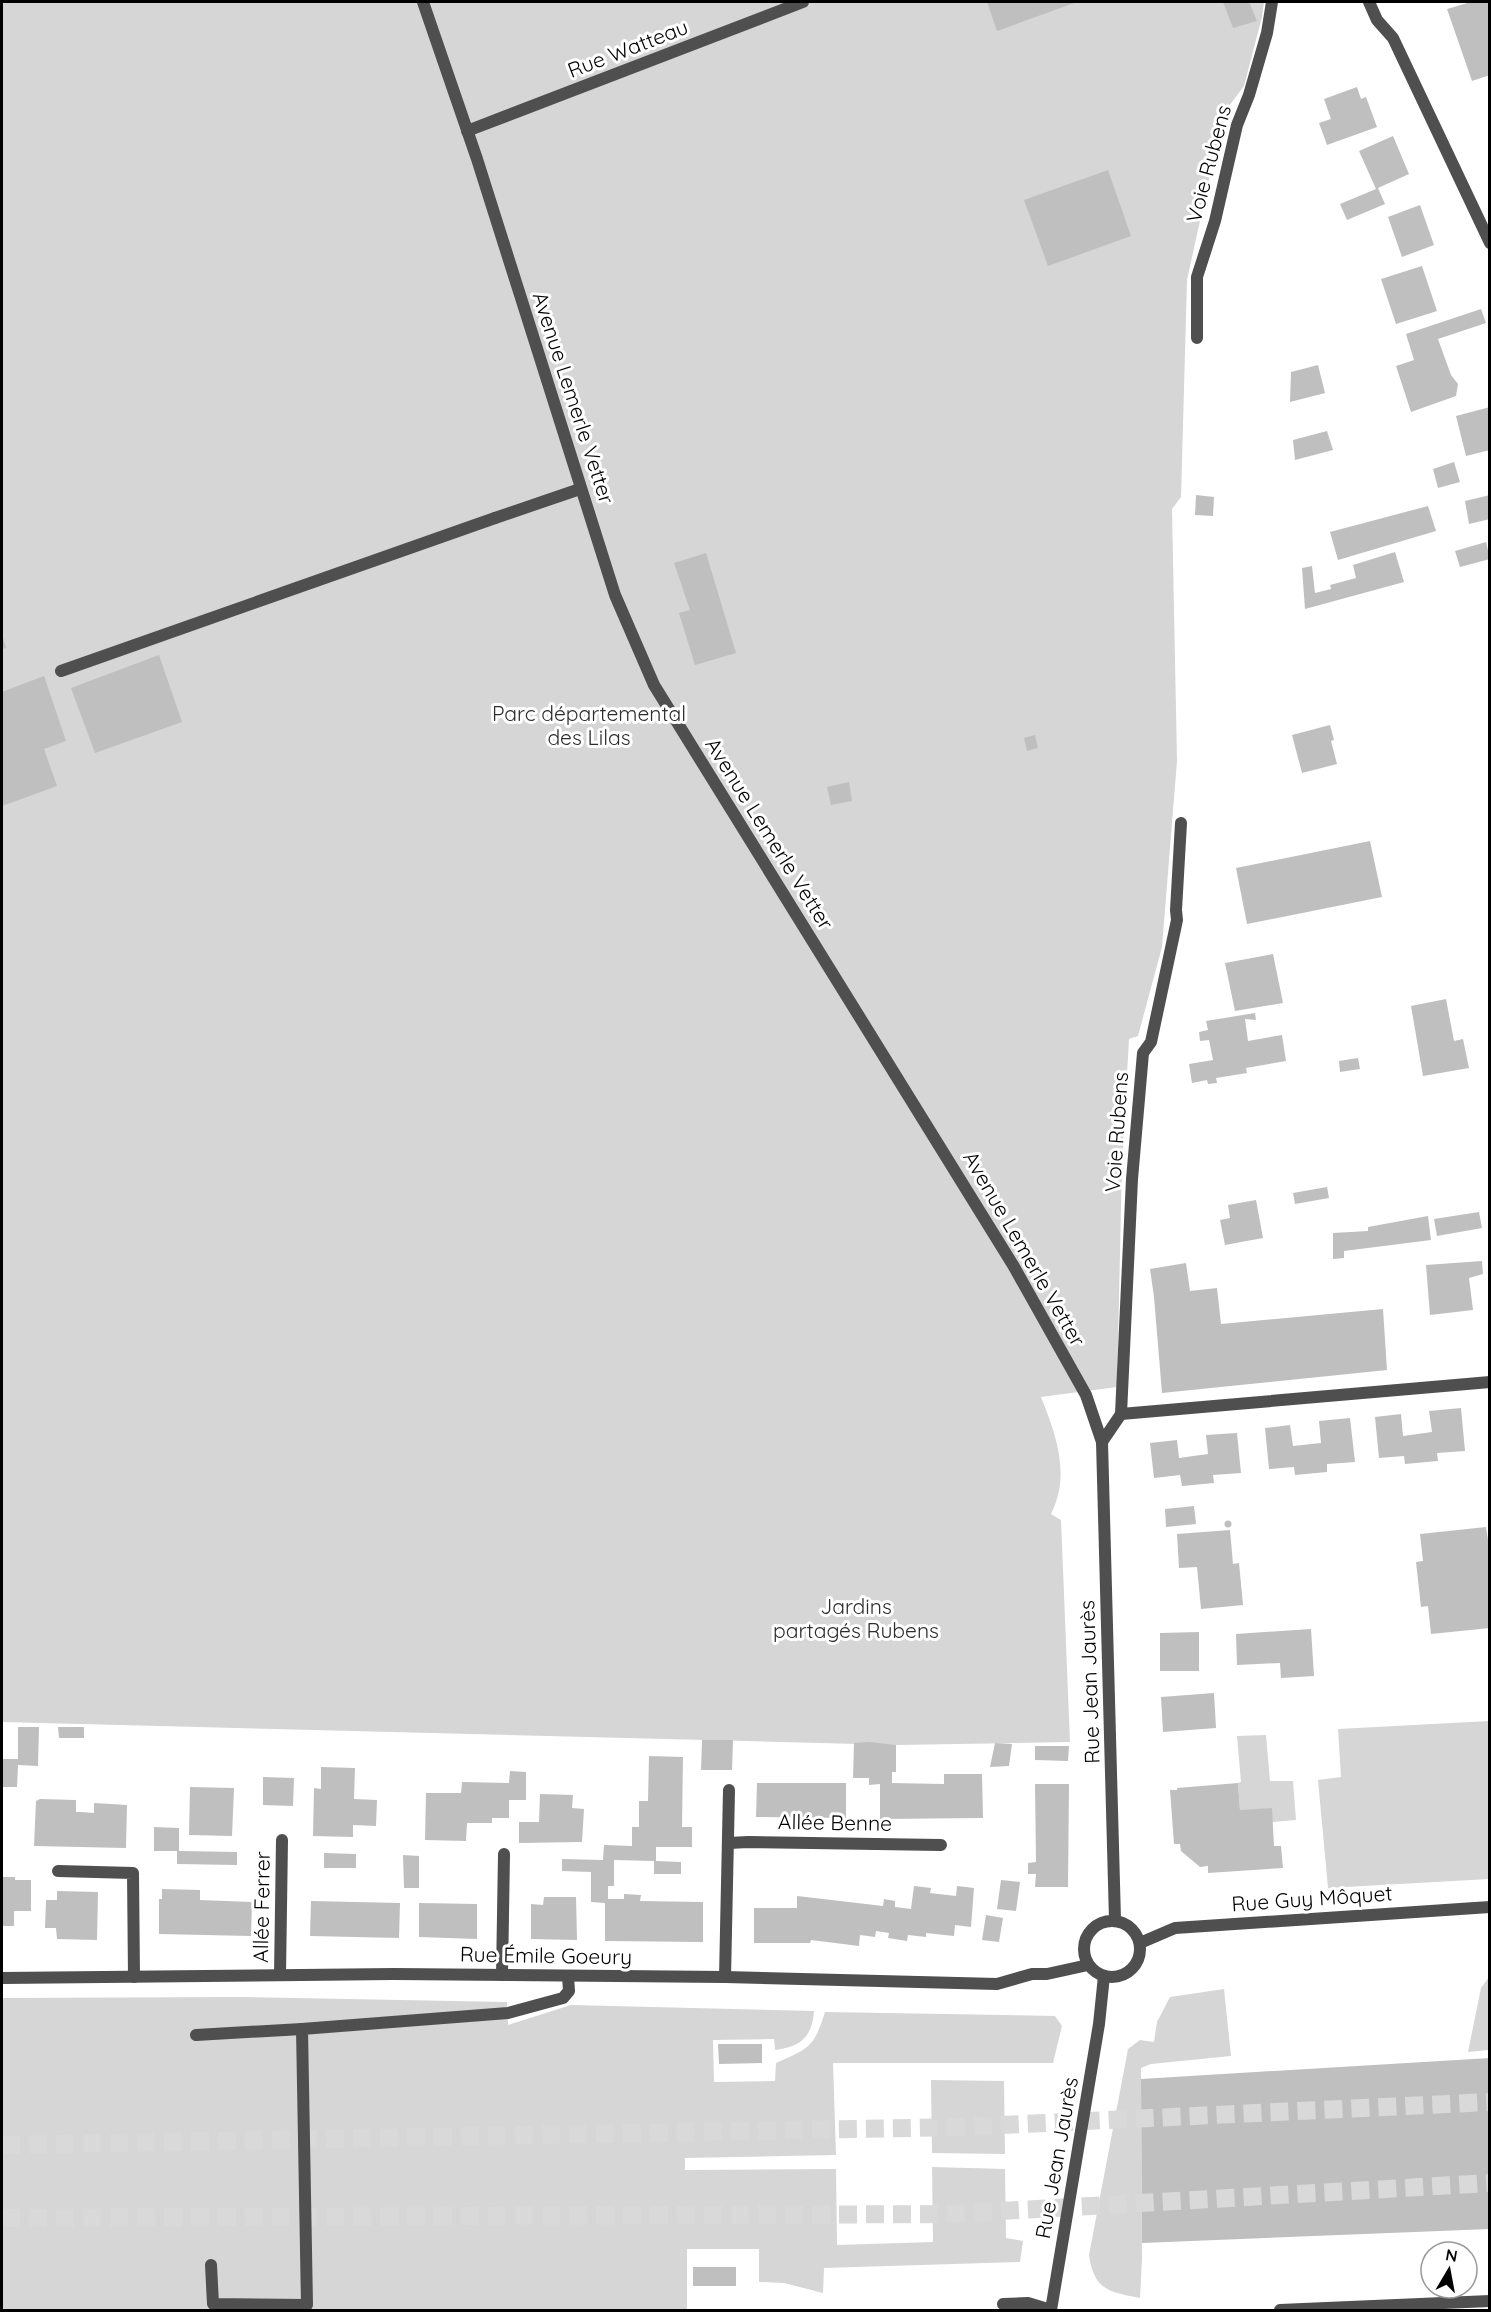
<svg xmlns="http://www.w3.org/2000/svg" width="1491" height="2312" font-family="Quicksand,sans-serif">
<style>
.green{fill:#d6d6d6}
.building{fill:#bfbfbf}
.lines{fill:none;stroke-linecap:round;stroke-linejoin:round}
.motorway-tunnel{stroke:#d9d9d9;stroke-width:18;stroke-dasharray:18 9;stroke-linecap:butt}
.service{stroke:#4f4f4f;stroke-width:12}
.minor{stroke:#4f4f4f;stroke-width:12}
.tertiary{stroke:#4f4f4f;stroke-width:12}
.labels{text-anchor:middle;stroke-width:6;stroke-linejoin:round;paint-order:stroke}
.street-label{font-size:21px;fill:#000;stroke:#fff}
.park-label{font-size:21px;fill:#2d2d2d;stroke:#fff}
</style>
<rect width="100%" height="100%" fill="#fff"/>
<!-- green -->
<g class="green">
<path d="M 2,2 L 1264,2 L 1262,17 L 1244,86 L 1229,106 L 1212,166 L 1187,280 L 1181,497 L 1172,509 L 1177,761 L 1162,947 L 1138,1036 L 1129,1039 L 1122,1163 L 1117,1387 L 1041,1397 C 1056,1435 1071,1475 1051,1514 L 1061,1520 L 1070,1742 L 897,1745 L 2,1722 Z"/>
<path d="M 1489,1721 L 1489,1879 L 1328,1888 L 1318,1780 L 1341,1777 L 1338,1729 Z"/>
<path d="M 1266,1735 L 1270,1781 L 1293,1781 L 1296,1820 L 1273,1822 L 1240,1810 L 1238,1783 L 1241,1782 L 1237,1736 Z"/>
<path d="M 1489,1977 L 1489,2050 L 1468,2052 L 1481,1988 Z"/>
<path d="M 1224,1989 L 1231,2056 L 1151,2064 L 1141,2068 L 1142,2259 L 1140,2298 C 1110,2292 1094,2291 1089,2255 L 1128,2049 L 1140,2040 L 1154,2042 L 1157,2022 L 1170,1997 Z"/>
<path d="M 245,1997 L 507,2002 L 508,2025 L 571,2005 L 814,2011 C 812,2037 801,2047 775,2050 L 774,2039 L 713,2040 L 714,2082 L 775,2081 L 776,2063 C 810,2048 814,2047 825,2012 L 1055,2016 L 1062,2026 L 1053,2063 L 833,2063 L 836,2155 L 685,2158 L 685,2170 L 836,2169 L 837,2245 L 933,2242 L 932,2167 L 1005,2169 L 1006,2238 L 1023,2241 L 1020,2262 L 824,2268 L 823,2293 L 784,2283 L 759,2282 L 759,2249 L 687,2249 L 687,2310 L 2,2310 L 2,1998 Z"/>
<path d="M 931,2080 L 1004,2081 L 1005,2154 L 932,2153 Z"/>
</g>
<!-- building -->
<g class="building">
<path d="M 987,2 L 1077,2 L 997,31 Z"/>
<path d="M 1223,2 L 1249,2 L 1257,21 L 1233,28 Z"/>
<path d="M 1471,2 L 1490,2 L 1490,75 L 1472,81 L 1447,9 Z"/>
<path d="M 1357,87 L 1361,99 L 1366,97 L 1377,127 L 1327,145 L 1319,123 L 1331,119 L 1324,99 Z"/>
<path d="M 1393,136 L 1409,174 L 1378,188 L 1385,204 L 1347,220 L 1340,204 L 1376,189 L 1359,151 Z"/>
<path d="M 1108,170 L 1131,236 L 1048,266 L 1024,200 Z"/>
<path d="M 1420,205 L 1434,245 L 1402,257 L 1388,217 Z"/>
<path d="M 1422,266 L 1437,311 L 1396,324 L 1381,279 Z"/>
<path d="M 1481,309 L 1486,323 L 1438,339 L 1451,375 L 1458,384 L 1456,396 L 1411,412 L 1396,366 L 1414,360 L 1406,334 Z"/>
<path d="M 1318,365 L 1325,393 L 1290,402 L 1291,372 Z"/>
<path d="M 1490,407 L 1490,450 L 1466,456 L 1456,416 Z"/>
<path d="M 1327,431 L 1333,450 L 1295,460 L 1293,440 Z"/>
<path d="M 1454,462 L 1460,482 L 1438,488 L 1433,469 Z"/>
<path d="M 1196,495 L 1214,497 L 1213,516 L 1195,515 Z"/>
<path d="M 1490,495 L 1490,519 L 1469,524 L 1465,501 Z"/>
<path d="M 1428,506 L 1436,531 L 1338,560 L 1330,532 Z"/>
<path d="M 1486,542 L 1490,559 L 1460,567 L 1455,551 Z"/>
<path d="M 1395,552 L 1404,582 L 1305,609 L 1302,568 L 1312,566 L 1315,593 L 1331,589 L 1330,585 L 1356,578 L 1353,565 Z"/>
<path d="M 706,553 L 736,653 L 695,665 L 679,613 L 690,610 L 674,563 Z"/>
<path d="M 2,634 L 6,648 L 2,649 Z"/>
<path d="M 159,655 L 182,722 L 95,753 L 71,688 Z"/>
<path d="M 44,676 L 66,741 L 44,749 L 57,786 L 2,806 L 2,692 Z"/>
<path d="M 1330,725 L 1334,740 L 1331,741 L 1337,764 L 1302,773 L 1292,735 Z"/>
<path d="M 1035,735 L 1038,748 L 1027,751 L 1024,738 Z"/>
<path d="M 849,782 L 852,801 L 831,805 L 827,787 Z"/>
<path d="M 1370,841 L 1382,897 L 1247,924 L 1236,868 Z"/>
<path d="M 1273,954 L 1283,1003 L 1235,1011 L 1225,963 Z"/>
<path d="M 1446,999 L 1454,1041 L 1463,1039 L 1469,1068 L 1423,1076 L 1411,1006 Z"/>
<path d="M 1255,1013 L 1256,1020 L 1245,1019 L 1248,1041 L 1282,1035 L 1286,1061 L 1246,1068 L 1247,1073 L 1216,1078 L 1217,1083 L 1208,1084 L 1207,1080 L 1192,1083 L 1189,1064 L 1213,1060 L 1209,1040 L 1200,1041 L 1199,1032 L 1208,1030 L 1206,1021 Z"/>
<path d="M 1358,1058 L 1360,1069 L 1340,1072 L 1339,1061 Z"/>
<path d="M 1327,1187 L 1329,1198 L 1295,1204 L 1293,1193 Z"/>
<path d="M 1256,1200 L 1263,1238 L 1225,1245 L 1220,1220 L 1230,1218 L 1228,1205 Z"/>
<path d="M 1479,1212 L 1482,1228 L 1437,1236 L 1434,1219 Z"/>
<path d="M 1428,1216 L 1431,1240 L 1344,1251 L 1344,1258 L 1333,1259 L 1333,1233 L 1368,1231 L 1368,1227 Z"/>
<path d="M 1482,1261 L 1483,1274 L 1469,1278 L 1473,1310 L 1430,1315 L 1426,1265 Z"/>
<path d="M 1186,1263 L 1190,1291 L 1217,1288 L 1221,1324 L 1383,1309 L 1387,1370 L 1162,1393 L 1154,1297 L 1150,1269 Z"/>
<path d="M 1461,1408 L 1465,1451 L 1437,1453 L 1438,1461 L 1405,1464 L 1404,1456 L 1379,1458 L 1375,1417 L 1401,1414 L 1403,1436 L 1432,1432 L 1429,1411 Z"/>
<path d="M 1350,1418 L 1355,1462 L 1327,1464 L 1327,1472 L 1295,1475 L 1294,1467 L 1269,1469 L 1265,1428 L 1290,1425 L 1293,1446 L 1321,1443 L 1319,1421 Z"/>
<path d="M 1237,1433 L 1241,1473 L 1213,1475 L 1214,1483 L 1182,1486 L 1180,1475 L 1154,1478 L 1150,1443 L 1177,1440 L 1179,1458 L 1208,1454 L 1206,1435 Z"/>
<path d="M 1194,1506 L 1196,1524 L 1166,1527 L 1165,1509 Z"/>
<circle cx="1228" cy="1524" r="3.5"/>
<path d="M 1486,1527 L 1490,1554 L 1490,1628 L 1431,1634 L 1428,1606 L 1421,1607 L 1416,1562 L 1423,1561 L 1420,1534 Z"/>
<path d="M 1230,1530 L 1233,1564 L 1239,1563 L 1243,1605 L 1201,1609 L 1197,1567 L 1179,1568 L 1177,1534 Z"/>
<path d="M 1311,1629 L 1314,1676 L 1281,1678 L 1280,1663 L 1237,1665 L 1236,1634 Z"/>
<path d="M 1199,1632 L 1199,1671 L 1160,1671 L 1160,1633 Z"/>
<path d="M 1214,1693 L 1216,1728 L 1163,1732 L 1161,1697 Z"/>
<path d="M 18,1727 L 39,1727 L 38,1766 L 18,1765 L 17,1787 L 2,1787 L 2,1759 L 18,1759 Z"/>
<path d="M 58,1727 L 84,1727 L 84,1738 L 59,1738 Z"/>
<path d="M 702,1740 L 733,1740 L 732,1770 L 701,1770 Z"/>
<path d="M 869,1742 L 896,1745 L 896,1772 L 892,1772 L 892,1783 L 944,1784 L 944,1774 L 982,1774 L 983,1818 L 880,1819 L 880,1784 L 869,1785 L 869,1778 L 853,1778 L 854,1743 Z"/>
<path d="M 995,1743 L 1012,1744 L 1009,1766 L 990,1767 Z"/>
<path d="M 1035,1746 L 1069,1746 L 1068,1761 L 1035,1760 Z"/>
<path d="M 649,1756 L 683,1757 L 682,1827 L 692,1827 L 692,1847 L 656,1847 L 656,1861 L 681,1862 L 681,1874 L 654,1874 L 654,1861 L 614,1860 L 614,1886 L 608,1886 L 608,1899 L 624,1899 L 624,1894 L 641,1895 L 640,1901 L 703,1902 L 703,1942 L 605,1941 L 605,1903 L 591,1902 L 591,1872 L 562,1871 L 562,1859 L 603,1860 L 604,1845 L 632,1846 L 632,1827 L 639,1827 L 639,1801 L 648,1801 Z"/>
<path d="M 321,1767 L 355,1768 L 354,1799 L 377,1800 L 376,1826 L 353,1825 L 353,1837 L 313,1836 L 314,1788 L 321,1789 Z"/>
<path d="M 510,1771 L 526,1772 L 526,1800 L 509,1800 L 509,1818 L 492,1818 L 492,1823 L 467,1823 L 466,1841 L 425,1840 L 426,1793 L 461,1793 L 462,1782 L 509,1783 Z"/>
<path d="M 263,1777 L 294,1778 L 293,1806 L 263,1805 Z"/>
<path d="M 757,1783 L 846,1783 L 846,1818 L 756,1817 Z"/>
<path d="M 1238,1783 L 1240,1810 L 1272,1808 L 1274,1846 L 1281,1846 L 1283,1868 L 1208,1873 L 1208,1866 L 1200,1867 L 1181,1851 L 1180,1844 L 1174,1844 L 1170,1790 L 1177,1790 L 1177,1788 Z"/>
<path d="M 1035,1784 L 1069,1784 L 1068,1887 L 1035,1887 L 1036,1874 L 1028,1874 L 1028,1863 L 1036,1862 Z"/>
<path d="M 190,1787 L 234,1788 L 232,1836 L 189,1835 Z"/>
<path d="M 540,1794 L 573,1795 L 572,1808 L 584,1809 L 582,1842 L 519,1843 L 519,1822 L 539,1822 Z"/>
<path d="M 40,1799 L 76,1800 L 76,1812 L 81,1812 L 94,1813 L 94,1803 L 127,1805 L 126,1848 L 34,1846 L 36,1801 Z"/>
<path d="M 154,1827 L 179,1828 L 179,1851 L 237,1852 L 237,1865 L 177,1864 L 177,1851 L 154,1851 Z"/>
<path d="M 324,1853 L 356,1854 L 356,1868 L 324,1868 Z"/>
<path d="M 403,1855 L 419,1856 L 419,1888 L 404,1888 Z"/>
<path d="M 2,1877 L 15,1877 L 15,1880 L 31,1880 L 31,1911 L 14,1911 L 14,1926 L 2,1926 Z"/>
<path d="M 1001,1880 L 1020,1882 L 1016,1911 L 997,1909 Z"/>
<path d="M 914,1886 L 931,1888 L 930,1893 L 956,1896 L 957,1886 L 974,1888 L 971,1927 L 955,1925 L 954,1936 L 926,1933 L 926,1937 L 908,1935 L 907,1941 L 888,1938 L 889,1933 L 876,1931 L 875,1937 L 860,1935 L 859,1946 L 811,1940 L 810,1943 L 754,1943 L 754,1908 L 797,1908 L 797,1896 L 883,1906 L 884,1899 L 895,1901 L 895,1907 L 911,1909 Z"/>
<path d="M 162,1889 L 200,1890 L 200,1900 L 252,1902 L 251,1936 L 159,1934 L 159,1899 L 162,1899 Z"/>
<path d="M 57,1891 L 98,1892 L 97,1940 L 57,1939 L 56,1928 L 45,1928 L 46,1900 L 57,1900 Z"/>
<path d="M 544,1897 L 576,1897 L 577,1940 L 531,1939 L 531,1904 L 543,1905 Z"/>
<path d="M 311,1901 L 400,1903 L 399,1938 L 310,1936 Z"/>
<path d="M 419,1903 L 477,1904 L 477,1939 L 419,1937 Z"/>
<path d="M 986,1915 L 1003,1918 L 999,1942 L 982,1940 Z"/>
<path d="M 718,2044 L 762,2044 L 762,2063 L 719,2064 Z"/>
<path d="M 1490,2058 L 1490,2229 L 1142,2243 L 1141,2079 Z"/>
<rect x="693" y="2267" width="43" height="19"/>
</g>
<g class="lines">
<!-- motorway-tunnel -->
<g class="motorway-tunnel">
<path d="M 2,2145 L 959,2127 L 1490,2102"/>
<path d="M 2,2218 L 950,2214 L 1490,2183"/>
</g>
<!-- service -->
<g class="service">
<path d="M 495,518 L 580,489"/>
<path d="M 1121,1414 L 1490,1382"/>
<path d="M 196,2035 L 302,2029"/>
<path d="M 211,2265 L 213,2304 L 307,2305 L 302,2029 L 508,2013 L 563,1998 L 569,1991 L 568,1976"/>
<path d="M 1003,2304 L 1028,2303 L 1051,2310"/>
</g>
<!-- minor -->
<g class="minor">
<path d="M 1369,2 L 1377,20 L 1393,38 L 1490,243"/>
<path d="M 467,131 L 803,2"/>
<path d="M 1197,338 L 1197,277 L 1215,221 L 1237,125 L 1249,95 L 1267,33 L 1272,2"/>
<path d="M 61,671 L 495,518"/>
<path d="M 729,1843 L 748,1842 L 941,1845"/>
<path d="M 58,1871 L 133,1873 L 134,1977"/>
<path d="M 1115,1920 L 1102,1442 L 1121,1414 L 1132,1179 L 1143,1053 L 1151,1042 L 1177,920 L 1176,910 L 1181,823"/>
<circle cx="1112" cy="1949" r="28"/>
<path d="M 1140,1943 L 1175,1928 L 1490,1907"/>
<path d="M 280,1975 L 282,1840"/>
<path d="M 502,1975 L 504,1854"/>
<path d="M 725,1977 L 729,1790"/>
<path d="M 2,1978 L 394,1974 L 725,1977 L 997,1984 L 1032,1974 L 1047,1974 L 1088,1965"/>
<path d="M 1051,2310 L 1099,2024 L 1104,1976"/>
<path d="M 1280,2310 L 1490,2301"/>
</g>
<!-- tertiary -->
<path class="tertiary" d="M 423,2 L 477,159 L 615,595 L 654,685 L 1013,1265 L 1086,1395 L 1102,1442"/>
</g>
<g class="labels">
<!-- street labels -->
<g class="street-label">
<text transform="translate(628 49) rotate(-21)" y="7">Rue Watteau</text>
<text transform="translate(1209 164) rotate(-75)" y="7">Voie Rubens</text>
<text transform="translate(573 398) rotate(72)" y="7">Avenue Lemerle Vetter</text>
<text transform="translate(769 834) rotate(58)" y="7">Avenue Lemerle Vetter</text>
<text transform="translate(1117 1132) rotate(-86)" y="7">Voie Rubens</text>
<text transform="translate(1024 1249) rotate(60)" y="7">Avenue Lemerle Vetter</text>
<text transform="translate(1090 1682) rotate(-92)" y="7">Rue Jean Jaurès</text>
<text transform="translate(835 1823) rotate(1)" y="7">Allée Benne</text>
<text transform="translate(1312 1899) rotate(-4)" y="7">Rue Guy Môquet</text>
<text transform="translate(262 1907) rotate(-89)" y="7">Allée Ferrer</text>
<text transform="translate(546 1956) rotate(1)" y="7">Rue Émile Goeury</text>
<text transform="translate(1057 2158) rotate(-80)" y="7">Rue Jean Jaurès</text>
</g>
<!-- park labels -->
<g class="park-label">
<text x="589" y="721">Parc départemental<tspan x="589" dy="24">des Lilas</tspan></text>
<text x="856" y="1614">Jardins<tspan x="856" dy="24">partagés Rubens</tspan></text>
</g>
</g>
<!-- border -->
<rect width="1491" height="2312" fill="none" stroke="#000000" stroke-width="6"/>
<!-- north arrow -->
<g transform="translate(1449 2270) rotate(10)"><circle r="28" fill="#ffffff" stroke="#999999" stroke-width="1.5"/>
<path d="M0-4.5L10 22L0 15L-10 22Z" fill="#000000"/>
<text y="-9" font-size="16" font-weight="bold" text-anchor="middle" fill="#000000">N</text>
</g>
</svg>
